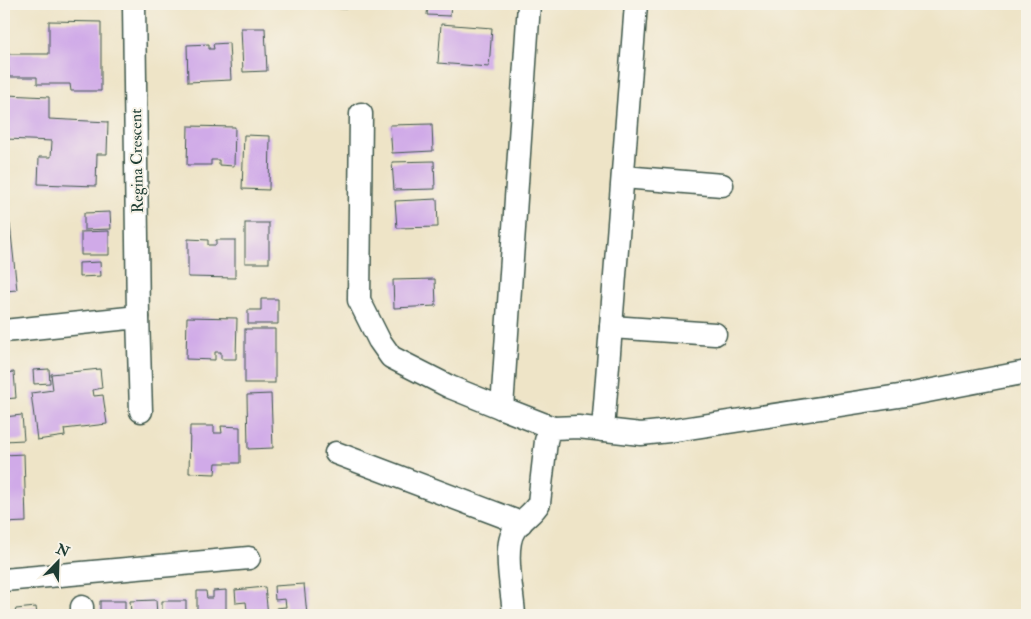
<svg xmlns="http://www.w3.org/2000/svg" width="1031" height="619" font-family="'IM FELL Double Pica',serif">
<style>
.building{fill:#d0aae8}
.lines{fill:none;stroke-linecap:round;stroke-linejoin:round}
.minor-casing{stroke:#3e564a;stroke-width:25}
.minor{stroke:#fff;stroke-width:22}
.labels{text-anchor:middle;stroke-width:4;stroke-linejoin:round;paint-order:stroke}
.street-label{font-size:16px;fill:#1f3d34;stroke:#f7f3e8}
</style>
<rect width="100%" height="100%" fill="#f7f3e8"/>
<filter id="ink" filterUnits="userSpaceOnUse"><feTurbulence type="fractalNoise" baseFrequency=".02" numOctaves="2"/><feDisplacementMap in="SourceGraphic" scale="10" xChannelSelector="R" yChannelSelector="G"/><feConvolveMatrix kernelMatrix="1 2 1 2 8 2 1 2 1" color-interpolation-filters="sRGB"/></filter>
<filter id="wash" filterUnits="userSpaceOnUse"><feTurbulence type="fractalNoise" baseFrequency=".0096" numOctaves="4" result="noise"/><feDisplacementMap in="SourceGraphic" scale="20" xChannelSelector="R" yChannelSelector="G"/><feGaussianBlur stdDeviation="1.12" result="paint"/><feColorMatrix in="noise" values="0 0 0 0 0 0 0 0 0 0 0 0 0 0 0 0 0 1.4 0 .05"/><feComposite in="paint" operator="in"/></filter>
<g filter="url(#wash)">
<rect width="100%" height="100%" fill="#eee4c7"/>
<g id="blocks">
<!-- building -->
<g class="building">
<path d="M 299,4 L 346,4 L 346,9 L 299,6 Z"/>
<path d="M 428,4 L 451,4 L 450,16 L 427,15 Z"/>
<path d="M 49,21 L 101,22 L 101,91 L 71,91 L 70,84 L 37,84 L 37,77 L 9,77 L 8,54 L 49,54 Z"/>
<path d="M 441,24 L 492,28 L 489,67 L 438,63 Z"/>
<path d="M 241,28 L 265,28 L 267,71 L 243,72 Z"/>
<path d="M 229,43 L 231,80 L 188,82 L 187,45 L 209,44 L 209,49 L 214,49 L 213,44 Z"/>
<path d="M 7,95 L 49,97 L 49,119 L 108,122 L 107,154 L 97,154 L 96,186 L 38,184 L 39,157 L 51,157 L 52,141 L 6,139 Z"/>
<path d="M 432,124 L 433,151 L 392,153 L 390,125 Z"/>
<path d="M 188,126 L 235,127 L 234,166 L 219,165 L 219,160 L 211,160 L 211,165 L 187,165 Z"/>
<path d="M 244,135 L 270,136 L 269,190 L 242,189 Z"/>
<path d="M 434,161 L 435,189 L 394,190 L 392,162 Z"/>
<path d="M 437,199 L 438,227 L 397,228 L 395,201 Z"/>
<path d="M 110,212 L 111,229 L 84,230 L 84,213 Z"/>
<rect x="245" y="223" width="24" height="40"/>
<path d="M 10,224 L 17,290 L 4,291 L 4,225 Z"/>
<path d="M 109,231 L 109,255 L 81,255 L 81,232 Z"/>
<path d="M 188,239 L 208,240 L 208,245 L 216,245 L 216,240 L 235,240 L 235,278 L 188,277 Z"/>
<path d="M 100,262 L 101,276 L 79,277 L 79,263 Z"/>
<path d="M 435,279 L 436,306 L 394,308 L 393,280 Z"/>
<path d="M 261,299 L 278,299 L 278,324 L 248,324 L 248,310 L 261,310 Z"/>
<path d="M 187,317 L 237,318 L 236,359 L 221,359 L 221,352 L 215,352 L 215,360 L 186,359 Z"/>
<rect x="245" y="329" width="30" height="54"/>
<path d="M 49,369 L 50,383 L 34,384 L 33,370 Z"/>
<path d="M 100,369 L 102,388 L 93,390 L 94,396 L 103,395 L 107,424 L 64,429 L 65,436 L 37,440 L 31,393 L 53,390 L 51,374 Z"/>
<path d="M 14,372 L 16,398 L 4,399 L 4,373 Z"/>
<path d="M 271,394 L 273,448 L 248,449 L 247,395 Z"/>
<path d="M 22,415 L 24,440 L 4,441 L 4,417 Z"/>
<path d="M 190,426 L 214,426 L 214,433 L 222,433 L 221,426 L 240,427 L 240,463 L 216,463 L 215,474 L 189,473 Z"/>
<path d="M 24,454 L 26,522 L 4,523 L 4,455 Z"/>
<path d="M 304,584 L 307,615 L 276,615 L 276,608 L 286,607 L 285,599 L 275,600 L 274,586 Z"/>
<path d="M 265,587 L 268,615 L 237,615 L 237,611 L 247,610 L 246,602 L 236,603 L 235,590 Z"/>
<path d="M 226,590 L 226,615 L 197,615 L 197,591 L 206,591 L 207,598 L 213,598 L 213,591 Z"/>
<path d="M 156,600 L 157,615 L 131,613 L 130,601 Z"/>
<path d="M 100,601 L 125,601 L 125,615 L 100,614 Z"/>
<path d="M 162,601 L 186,601 L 186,615 L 167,615 L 167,613 L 162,613 Z"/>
<path d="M 36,607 L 37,615 L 14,615 L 16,609 Z"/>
</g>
</g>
</g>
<g filter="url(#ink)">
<use href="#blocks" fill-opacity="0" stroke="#3e564a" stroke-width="1"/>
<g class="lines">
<defs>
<g id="minor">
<path d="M 134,4 L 138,317 L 141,411"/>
<path d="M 529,4 L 502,408 L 553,428"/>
<path d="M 361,114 L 359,300 L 379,340 L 391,357 L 450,387 L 502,408"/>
<path d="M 623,177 L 722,185"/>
<path d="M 611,327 L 715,334"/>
<path d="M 4,331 L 138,317"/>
<path d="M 603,430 L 636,4"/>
<path d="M 336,453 L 521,523"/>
<path d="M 4,580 L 249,558"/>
<path d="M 82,607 L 82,615"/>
<path d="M 514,615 C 513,593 502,547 515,529 C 522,519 533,514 539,503 L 546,441 L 548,433 L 553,428 L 578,427 L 641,434 L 669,431 L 912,394 L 1027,372"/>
</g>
</defs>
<!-- minor casing -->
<use href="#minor" class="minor-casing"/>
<!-- minor -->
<use href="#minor" class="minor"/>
</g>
</g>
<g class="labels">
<!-- street labels -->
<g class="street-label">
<text transform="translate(136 161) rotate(-91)" y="6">Regina Crescent</text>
</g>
</g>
<!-- margin -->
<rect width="1031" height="619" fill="none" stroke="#f7f3e8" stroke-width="20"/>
<!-- north arrow -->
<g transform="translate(58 562) rotate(23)" stroke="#f7f3e8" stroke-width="4" paint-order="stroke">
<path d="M0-4L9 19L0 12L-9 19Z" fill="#1f3d34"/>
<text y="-8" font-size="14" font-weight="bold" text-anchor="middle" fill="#1f3d34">N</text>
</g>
</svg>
